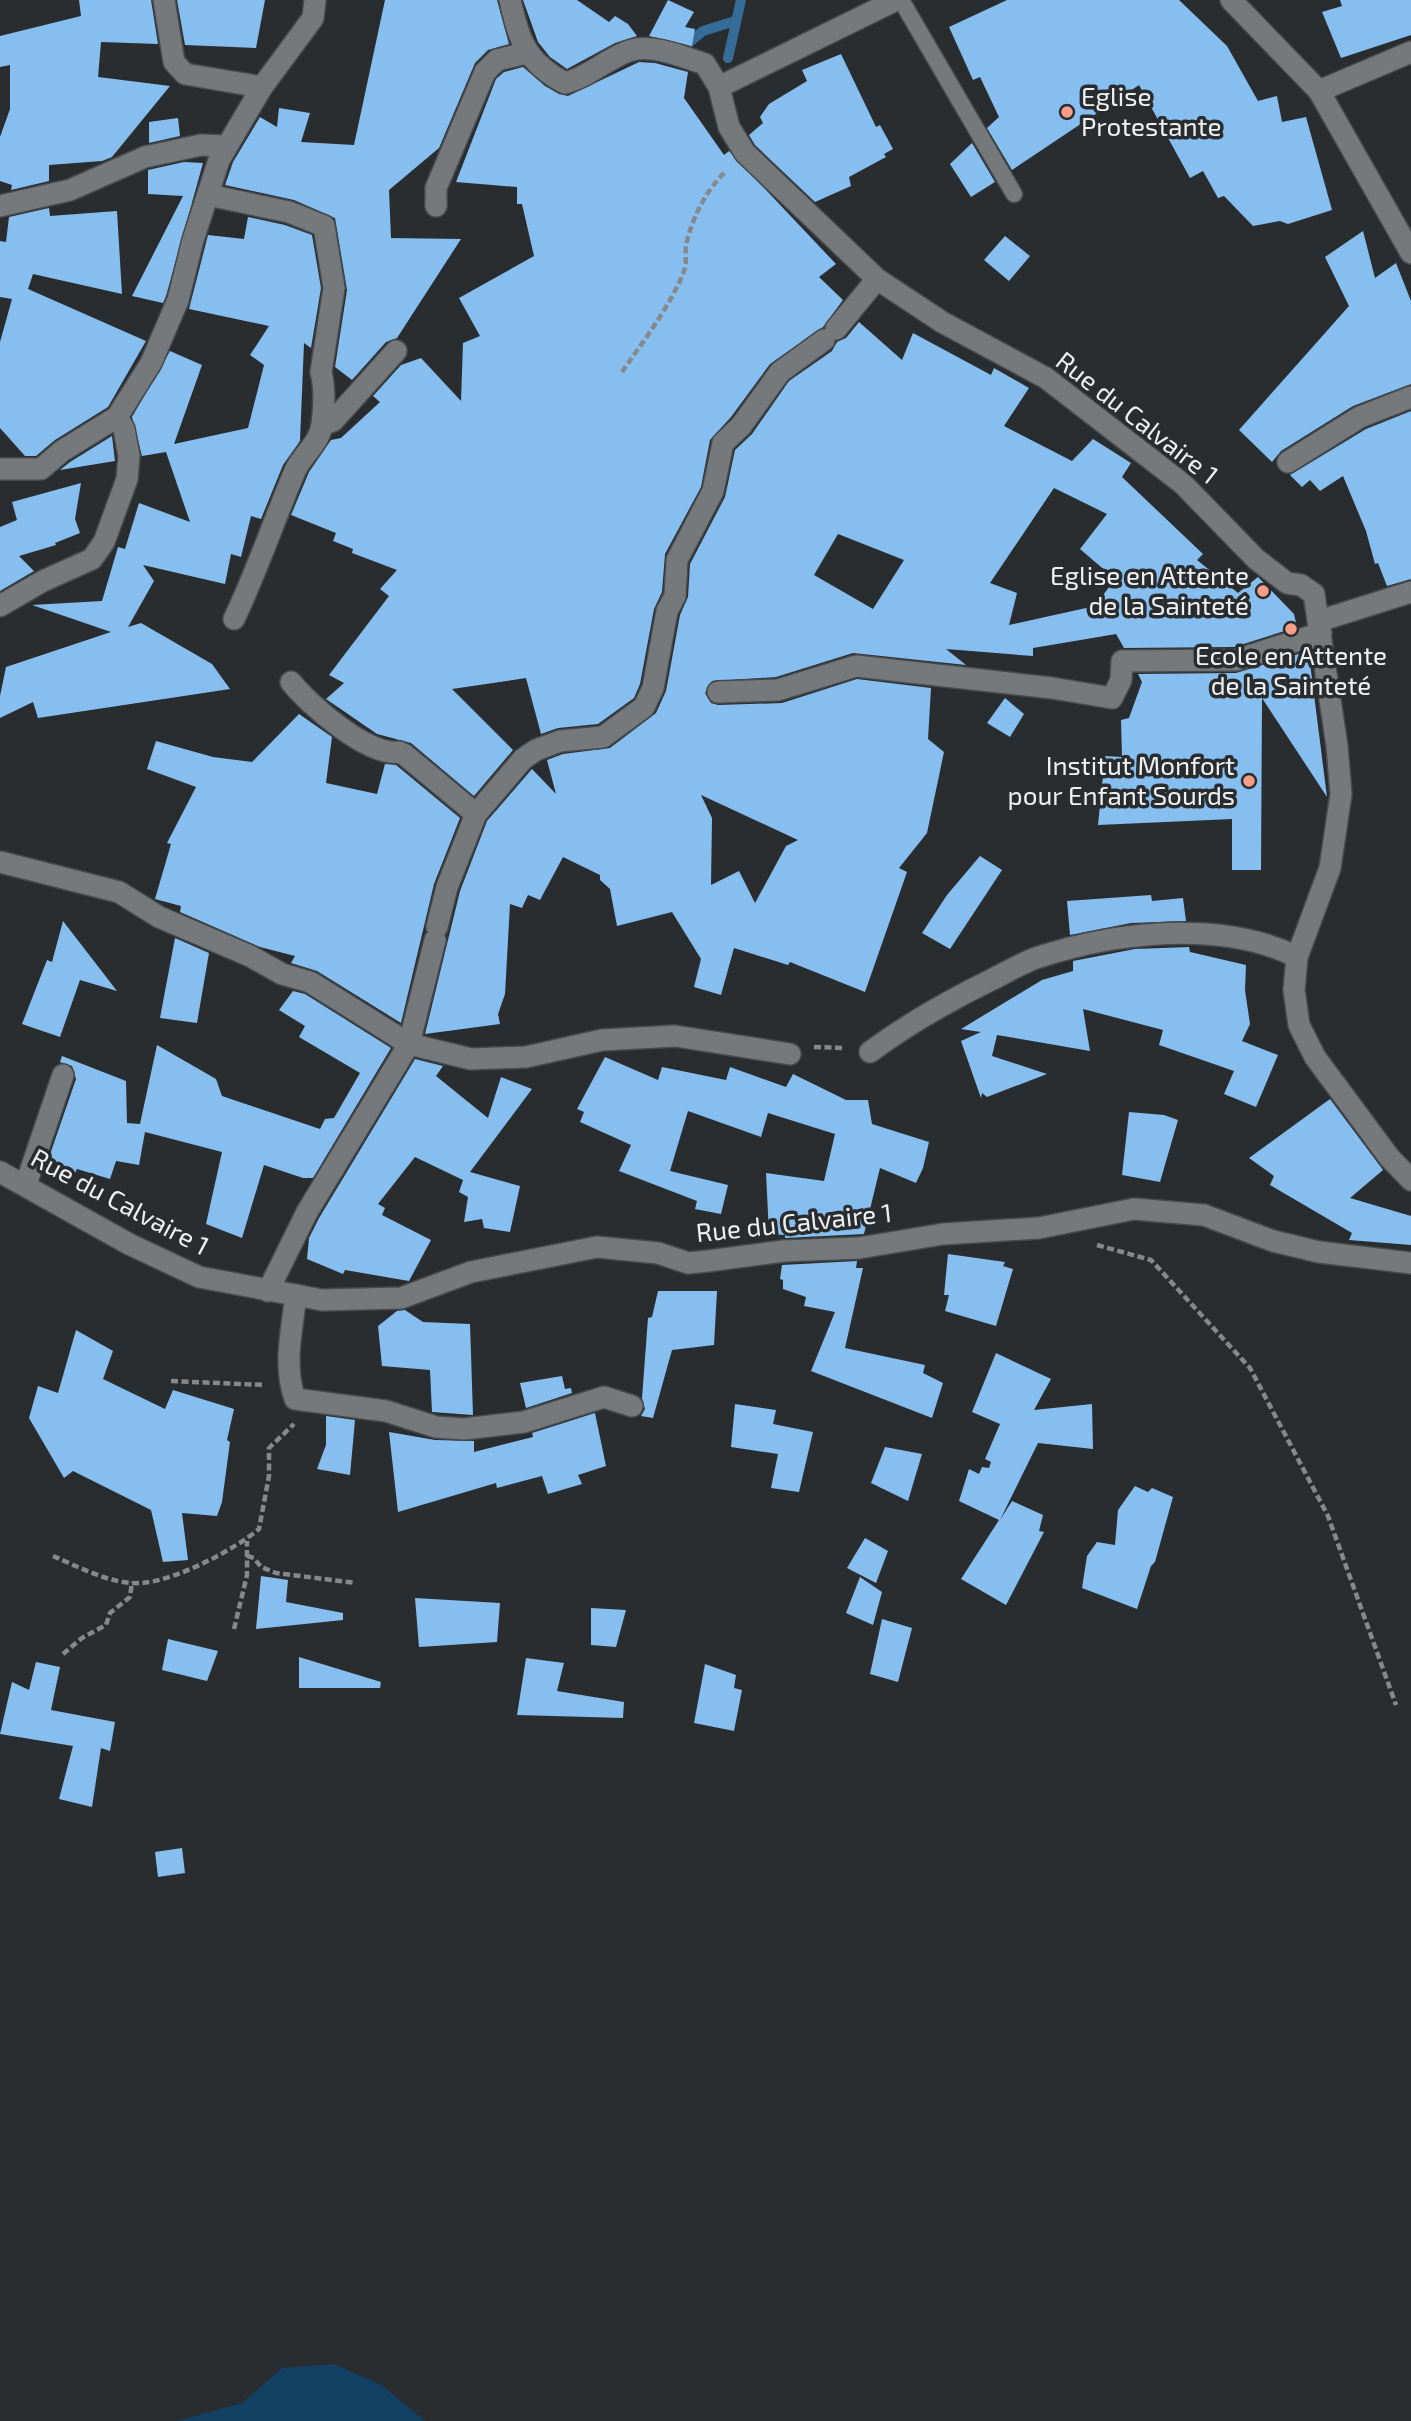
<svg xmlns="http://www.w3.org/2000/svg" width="1411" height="2421" font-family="'Exo 2',sans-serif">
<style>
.green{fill:#124164}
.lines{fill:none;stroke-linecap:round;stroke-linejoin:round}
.stream{stroke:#366c98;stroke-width:10}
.building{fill:#86bfef;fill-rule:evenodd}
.lane-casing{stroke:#474a4c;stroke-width:19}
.street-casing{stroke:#474a4c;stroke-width:24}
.path{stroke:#86888a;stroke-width:4.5;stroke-dasharray:7 3.5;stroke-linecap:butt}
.lane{stroke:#76797c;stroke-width:16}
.street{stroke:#76797c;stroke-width:21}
.poi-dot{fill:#f49e88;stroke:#2a2d2f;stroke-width:2.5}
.labels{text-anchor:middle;stroke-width:7;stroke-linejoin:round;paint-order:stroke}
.poi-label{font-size:26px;fill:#eff0f2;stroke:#2a2d2f;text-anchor:end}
.street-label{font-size:26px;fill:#eff0f2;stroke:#2a2d2f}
</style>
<rect width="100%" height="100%" fill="#2a2d2f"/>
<!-- green -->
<path class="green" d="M 333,2364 L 380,2384 L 425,2421 L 177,2421 L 242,2403 L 282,2368 Z"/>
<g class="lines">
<!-- stream -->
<g class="stream">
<path d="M 690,42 L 703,31 L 735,21"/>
<path d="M 728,58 L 741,0"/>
</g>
</g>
<!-- building -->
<g class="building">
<path d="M 79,0 L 151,0 L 158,44 L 101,42 L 98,77 L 170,86 L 112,157 L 102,161 L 49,165 L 49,181 L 11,190 L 12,185 L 0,181 L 0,137 L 10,109 L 10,65 L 0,67 L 0,36 L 81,16 Z"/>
<path d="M 177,0 L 265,0 L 256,48 L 185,45 Z"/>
<path d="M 385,0 L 497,0 L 509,44 L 488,50 L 475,63 L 439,148 L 389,190 L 391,238 L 461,239 L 397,338 L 386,342 L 352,380 L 335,367 L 347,290 L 335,218 L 294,200 L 225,185 L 233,162 L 260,117 L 277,127 L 279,108 L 310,113 L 301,142 L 354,145 Z"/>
<path d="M 523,0 L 577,0 L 609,22 L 615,16 L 628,24 L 637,36 L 615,43 L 567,69 L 550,57 L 538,42 Z"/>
<path d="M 668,0 L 694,12 L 685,27 L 695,29 L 692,46 L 649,36 Z"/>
<path d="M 1007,0 L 1179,0 L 1227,46 L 1258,101 L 1277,96 L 1282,122 L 1306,117 L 1332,210 L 1288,224 L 1280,221 L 1253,226 L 1224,196 L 1218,198 L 1203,171 L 1190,178 L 1139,85 L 1012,170 L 987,128 L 999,117 L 980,77 L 973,80 L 949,27 Z"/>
<path d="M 1340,0 L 1411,0 L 1411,35 L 1341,58 L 1322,12 L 1342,6 Z"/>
<path d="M 841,54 L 876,127 L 880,125 L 893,149 L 884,154 L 886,157 L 849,177 L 851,186 L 815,202 L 755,145 L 749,135 L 763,123 L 760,117 L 769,104 L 807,81 L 802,70 Z"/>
<path d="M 639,62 L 655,63 L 688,72 L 684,98 L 724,155 L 729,151 L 836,264 L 819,277 L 843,300 L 823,327 L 770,364 L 731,417 L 710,440 L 701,487 L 665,554 L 662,592 L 654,609 L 640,684 L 634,698 L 598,724 L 558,728 L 541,734 L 526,678 L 452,689 L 513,750 L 474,796 L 411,743 L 377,734 L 326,699 L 344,683 L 329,675 L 389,596 L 380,589 L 397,570 L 352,553 L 353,549 L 333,541 L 336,533 L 291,515 L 309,472 L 331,440 L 341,438 L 380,402 L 373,396 L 401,365 L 421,358 L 461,401 L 463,343 L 480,336 L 459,298 L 534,256 L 522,204 L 517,204 L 517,187 L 456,182 L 496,79 L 504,72 L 523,67 L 545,86 L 559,94 L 568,96 Z"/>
<path d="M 178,118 L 180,136 L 149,143 L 149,122 Z"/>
<path d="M 972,143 L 995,182 L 971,197 L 950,164 Z"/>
<path d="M 184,162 L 203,163 L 166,296 L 163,303 L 132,296 L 183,196 L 148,194 L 148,170 Z"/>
<path d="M 49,208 L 50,216 L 117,211 L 122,294 L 33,274 L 28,289 L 146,341 L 108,407 L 55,440 L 36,456 L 25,456 L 0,428 L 0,342 L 12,299 L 0,297 L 0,241 L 6,242 L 9,217 Z"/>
<path d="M 248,217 L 285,225 L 312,235 L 321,288 L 311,348 L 304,343 L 300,441 L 283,465 L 261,519 L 251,516 L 241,557 L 231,554 L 225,584 L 143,565 L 154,581 L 128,627 L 141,623 L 212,664 L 230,689 L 38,718 L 33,702 L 0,718 L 0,696 L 6,667 L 111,632 L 32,605 L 102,601 L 118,547 L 125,549 L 139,503 L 190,522 L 166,452 L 142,456 L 132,417 L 170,351 L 202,365 L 174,444 L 248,428 L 264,365 L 250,355 L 269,326 L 189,309 L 208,235 L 244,239 Z"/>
<path d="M 1363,231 L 1375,278 L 1396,263 L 1411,301 L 1411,384 L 1353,406 L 1281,451 L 1272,462 L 1239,430 L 1349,306 L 1325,257 Z"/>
<path d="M 1005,236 L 1030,256 L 1009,281 L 984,260 Z"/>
<path d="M 859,322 L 902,360 L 913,333 L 991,375 L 994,368 L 1029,388 L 1004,426 L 1072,461 L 1093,439 L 1131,463 L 1122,477 L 1203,554 L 1197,560 L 1238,593 L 1258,577 L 1294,614 L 1297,627 L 1234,647 L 1124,648 L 1116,634 L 1033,648 L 1033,656 L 946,649 L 966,665 L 853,653 L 776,677 L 712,681 L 705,693 L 711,703 L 718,705 L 782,703 L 857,679 L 931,688 L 928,739 L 944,752 L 927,833 L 899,868 L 907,872 L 865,992 L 790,962 L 788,965 L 734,948 L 721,995 L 694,987 L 701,959 L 672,912 L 617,926 L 610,889 L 600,880 L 600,875 L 563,857 L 540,900 L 528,895 L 522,908 L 510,904 L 505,994 L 498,1014 L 500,1024 L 425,1034 L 460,891 L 487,821 L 532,769 L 556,794 L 547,760 L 563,754 L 610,748 L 656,713 L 666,691 L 680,615 L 688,597 L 690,564 L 725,497 L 735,450 L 752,434 L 789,381 L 832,351 L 837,342 L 846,338 ZM 1054,488 L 1107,514 L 1080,549 L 1115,579 L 1095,606 L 1009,625 L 1017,593 L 990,583 ZM 838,534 L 904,560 L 873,609 L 814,575 ZM 701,795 L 798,840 L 786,846 L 755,903 L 739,871 L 711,885 L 712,818 Z"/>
<path d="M 1411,411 L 1411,579 L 1387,586 L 1378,563 L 1375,564 L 1366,531 L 1343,476 L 1320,491 L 1310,480 L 1302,487 L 1290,475 L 1366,429 Z"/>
<path d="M 112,436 L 115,461 L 60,470 L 70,462 Z"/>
<path d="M 81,483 L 75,519 L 80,533 L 55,543 L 56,545 L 19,556 L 34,571 L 0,591 L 0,527 L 17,520 L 12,502 Z"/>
<path d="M 1305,652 L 1310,663 L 1327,797 L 1262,698 L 1261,870 L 1232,870 L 1232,819 L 1098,825 L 1105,756 L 1122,757 L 1121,720 L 1129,718 L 1142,682 L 1138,674 L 1236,673 Z"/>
<path d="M 1005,698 L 1024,714 L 1010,737 L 987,723 Z"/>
<path d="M 299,714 L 332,737 L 326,783 L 377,794 L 385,764 L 396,765 L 460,818 L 434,884 L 401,1023 L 317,971 L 291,963 L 295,956 L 260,947 L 180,912 L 181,906 L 155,899 L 171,844 L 167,843 L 196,787 L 147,769 L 156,741 L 213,757 L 252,762 Z"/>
<path d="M 980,856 L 1002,870 L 950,949 L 922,933 L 947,895 Z"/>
<path d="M 1151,895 L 1152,901 L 1183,898 L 1186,921 L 1131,923 L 1070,935 L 1067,901 Z"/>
<path d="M 63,921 L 117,991 L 80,980 L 60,1037 L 22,1024 L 47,960 L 52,962 Z"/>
<path d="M 175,938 L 209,953 L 197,1023 L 160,1018 Z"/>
<path d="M 1189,947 L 1190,952 L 1246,965 L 1245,990 L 1250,1024 L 1242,1041 L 1278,1055 L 1256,1107 L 1224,1094 L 1234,1071 L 1159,1045 L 1163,1030 L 1083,1009 L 1090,1051 L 997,1035 L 992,1056 L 1047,1074 L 987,1097 L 982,1093 L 981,1098 L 961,1041 L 981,1032 L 961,1029 L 1042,980 L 1073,971 L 1073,961 L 1135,949 Z"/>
<path d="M 293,991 L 305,994 L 391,1048 L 313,1178 L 303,1178 L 264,1165 L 242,1238 L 206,1224 L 222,1152 L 145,1132 L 139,1165 L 116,1161 L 110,1179 L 77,1169 L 72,1179 L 46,1166 L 76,1079 L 72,1066 L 60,1062 L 62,1056 L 126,1081 L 127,1123 L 140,1124 L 157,1045 L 216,1079 L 222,1096 L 320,1129 L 325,1119 L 334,1118 L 360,1073 L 299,1037 L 305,1026 L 279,1010 Z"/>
<path d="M 605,1057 L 658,1080 L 662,1067 L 726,1080 L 730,1067 L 786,1087 L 793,1074 L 846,1100 L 868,1100 L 872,1124 L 929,1142 L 923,1168 L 916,1183 L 880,1168 L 864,1234 L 785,1238 L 785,1235 L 769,1234 L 766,1173 L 824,1181 L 835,1134 L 768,1113 L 761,1137 L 688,1111 L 670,1171 L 728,1185 L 721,1214 L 695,1209 L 697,1201 L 619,1171 L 631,1145 L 580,1122 L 584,1112 L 577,1109 Z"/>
<path d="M 415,1059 L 443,1066 L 436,1076 L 488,1118 L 501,1077 L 532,1089 L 470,1172 L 520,1186 L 510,1232 L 484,1228 L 482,1219 L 464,1222 L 468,1197 L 459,1192 L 463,1180 L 415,1157 L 378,1204 L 385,1208 L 382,1215 L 431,1240 L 409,1281 L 345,1270 L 343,1274 L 307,1259 L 309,1238 L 319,1218 Z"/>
<path d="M 1330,1099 L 1383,1170 L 1350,1198 L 1411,1216 L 1411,1245 L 1349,1240 L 1352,1233 L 1270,1185 L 1274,1176 L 1249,1158 Z"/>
<path d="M 1129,1112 L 1164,1115 L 1178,1120 L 1160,1182 L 1122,1175 Z"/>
<path d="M 948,1254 L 1005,1262 L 1003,1266 L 1013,1269 L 996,1326 L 945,1311 L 949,1295 L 944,1295 Z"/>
<path d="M 857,1261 L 856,1268 L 863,1268 L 845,1348 L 925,1365 L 923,1373 L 943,1383 L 932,1418 L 811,1371 L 835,1312 L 804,1306 L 806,1297 L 783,1289 L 783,1280 L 780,1279 L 782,1265 Z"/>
<path d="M 658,1291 L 717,1291 L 714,1345 L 672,1350 L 653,1418 L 641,1416 L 645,1409 L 642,1398 L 648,1318 L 652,1317 Z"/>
<path d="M 405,1310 L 423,1322 L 470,1324 L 473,1415 L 432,1412 L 430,1370 L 382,1366 L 378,1326 L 397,1311 Z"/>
<path d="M 76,1330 L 113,1351 L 103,1379 L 165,1409 L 173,1390 L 234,1409 L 227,1440 L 230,1442 L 222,1502 L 217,1516 L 182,1513 L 188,1560 L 163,1562 L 151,1510 L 73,1471 L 64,1478 L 29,1418 L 38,1386 L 58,1393 Z"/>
<path d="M 996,1353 L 1051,1379 L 1034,1410 L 1092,1404 L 1093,1449 L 1038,1443 L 1000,1520 L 1012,1501 L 1043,1515 L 1039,1531 L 1044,1532 L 1006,1605 L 961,1579 L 999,1520 L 959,1501 L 969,1469 L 979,1474 L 982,1467 L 989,1468 L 991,1462 L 985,1459 L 1000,1424 L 972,1412 Z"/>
<path d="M 562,1376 L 565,1389 L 571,1388 L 572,1393 L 526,1408 L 520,1383 Z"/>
<path d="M 735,1404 L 776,1410 L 773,1424 L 813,1432 L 799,1492 L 771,1488 L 778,1454 L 731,1447 Z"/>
<path d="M 595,1413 L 606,1466 L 578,1475 L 582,1484 L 548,1494 L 542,1476 L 497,1488 L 496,1483 L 398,1512 L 389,1432 L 435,1440 L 474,1441 L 474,1452 L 533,1437 L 532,1433 Z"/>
<path d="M 326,1416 L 355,1420 L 350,1475 L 317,1469 L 326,1445 Z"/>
<path d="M 885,1447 L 922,1454 L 908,1501 L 871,1483 Z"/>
<path d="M 1135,1486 L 1148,1492 L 1152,1488 L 1173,1497 L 1155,1562 L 1151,1566 L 1137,1609 L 1082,1588 L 1087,1556 L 1097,1542 L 1115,1545 L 1118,1510 Z"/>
<path d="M 865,1538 L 888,1551 L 876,1583 L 847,1568 Z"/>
<path d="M 261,1576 L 288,1580 L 286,1602 L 343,1613 L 343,1620 L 256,1629 Z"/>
<path d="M 860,1577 L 882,1592 L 873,1625 L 846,1613 Z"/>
<path d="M 415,1598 L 500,1603 L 497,1642 L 419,1647 Z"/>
<path d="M 591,1608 L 626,1610 L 616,1647 L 591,1645 Z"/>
<path d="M 882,1619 L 912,1628 L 898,1682 L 870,1674 Z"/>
<path d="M 168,1639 L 218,1651 L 207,1681 L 162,1670 Z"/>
<path d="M 299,1657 L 381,1682 L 380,1688 L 299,1688 Z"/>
<path d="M 526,1658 L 564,1663 L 557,1691 L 624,1702 L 623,1718 L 517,1715 Z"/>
<path d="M 36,1662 L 60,1667 L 51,1710 L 115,1722 L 110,1751 L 101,1748 L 92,1807 L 59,1799 L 73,1746 L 0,1734 L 12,1682 L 29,1690 Z"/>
<path d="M 705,1664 L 736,1675 L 734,1688 L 742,1690 L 734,1731 L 694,1723 Z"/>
<path d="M 182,1848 L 185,1873 L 158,1877 L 155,1852 Z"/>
</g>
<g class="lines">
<defs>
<path id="lane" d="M 901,0 L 1014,194"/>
<g id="street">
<path d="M 164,0 L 174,62 L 185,74 L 262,87"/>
<path d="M 510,0 C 519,41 526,62 565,83 C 589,77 606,59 629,51 C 651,43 683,57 705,64 L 719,87 L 729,127 L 745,153 L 877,279 L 942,322 L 1046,378 L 1183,484 L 1256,559 L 1287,583 L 1301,585 L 1314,594 L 1337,746 L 1341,794 L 1330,868 L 1297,957 L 1294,990 L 1299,1025 L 1315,1057 L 1389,1157 L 1411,1180"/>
<path d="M 1231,0 L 1319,91 L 1411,253"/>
<path d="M 719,87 L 896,0"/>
<path d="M 1319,91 L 1411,52"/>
<path d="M 208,195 L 289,212 L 324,226 L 334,288 L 321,372 C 325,388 324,409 322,425 C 319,444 302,455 295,471 C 274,520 257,571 234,619"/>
<path d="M 0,206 L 70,190 L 145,157 L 201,145 L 226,146"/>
<path d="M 436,206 L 436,188 L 485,72 L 497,60 L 526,53"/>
<path d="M 836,329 L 877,279"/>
<path d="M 322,425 L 333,421 L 396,351"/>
<path d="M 1288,462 L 1360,417 L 1411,397"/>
<path d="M 0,469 L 41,469 L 62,451 L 117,417 L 151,363 L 178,300 L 193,240 L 219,160 L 262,87 L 313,18 L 315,0"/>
<path d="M 0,606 L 43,581 L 92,559 L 104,542 L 127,479 L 129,456 L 124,429 L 117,417"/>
<path d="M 1319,621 L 1411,592"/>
<path d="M 291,682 C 309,705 369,757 399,752 L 405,755 L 476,814"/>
<path d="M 718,692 L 778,690 L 856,666 L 1052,688 L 1112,698 L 1121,680 L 1122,661 L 1236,660 L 1321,633"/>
<path d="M 0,862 L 119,892 L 159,917 L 250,956 L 282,974 L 310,982 L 409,1044 L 435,940"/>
<path d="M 437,927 L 447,887 L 476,814 L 523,759 L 536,750 L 560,741 L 603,737 L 644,707 L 653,688 L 667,611 L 675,596 L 677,560 L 713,491 L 723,443 L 741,426 L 780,372 L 824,340"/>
<path d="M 870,1052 C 909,1023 950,1000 993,979 C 1007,972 1022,963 1036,958 C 1115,932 1221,919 1297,957"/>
<path d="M 0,1172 L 129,1244 L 199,1277 L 322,1300 L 401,1298 L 471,1272 L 597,1247 L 658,1253 L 688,1263 L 708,1261 L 784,1251 L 859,1248 L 943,1234 L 1039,1228 L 1134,1209 L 1204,1215 L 1273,1241 L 1319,1252 L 1411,1263"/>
<path d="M 26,1184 L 63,1075"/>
<path d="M 268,1291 L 307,1212 L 409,1044 L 471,1059 L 526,1057 L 602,1040 L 675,1036 L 790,1054"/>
<path d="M 296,1295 C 292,1329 283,1366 295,1399 L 386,1411 L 436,1427 L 464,1429 L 524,1422 L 604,1397 L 632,1406"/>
</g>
</defs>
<!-- lane casing -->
<use href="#lane" class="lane-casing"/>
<!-- street casing -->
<use href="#street" class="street-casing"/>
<!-- path -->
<g class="path">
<path d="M 622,372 C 644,340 670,307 684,271 C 687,263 685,254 686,245 C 693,216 705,192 726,171"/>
<path d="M 814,1047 L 843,1048"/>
<path d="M 1097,1245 L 1151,1260 L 1250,1368 L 1328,1516 L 1396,1705"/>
<path d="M 171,1381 L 265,1385"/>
<path d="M 53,1556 C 79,1567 112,1585 141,1583 C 175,1581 234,1550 259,1529 L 269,1476 L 269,1448 L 294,1424"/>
<path d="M 247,1556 L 254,1558 L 261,1567 L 276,1573 L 356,1583"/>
<path d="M 234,1629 L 247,1575 L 247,1541"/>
<path d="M 63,1654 L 82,1638 L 106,1625 L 110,1613 L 130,1597 L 132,1582"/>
</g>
<!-- lane -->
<use href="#lane" class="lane"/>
<!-- street -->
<use href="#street" class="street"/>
</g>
<!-- markers -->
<g class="poi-dot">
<circle cx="1067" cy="112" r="7"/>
<circle cx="1263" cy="591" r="7"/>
<circle cx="1291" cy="629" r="7"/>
<circle cx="1249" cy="781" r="7"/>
</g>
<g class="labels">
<!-- poi labels -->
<g class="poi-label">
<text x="1081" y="106" text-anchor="start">Eglise<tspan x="1081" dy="30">Protestante</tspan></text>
<text x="1249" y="585">Eglise en Attente<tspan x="1249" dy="30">de la Sainteté</tspan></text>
<text x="1291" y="665" text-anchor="middle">Ecole en Attente<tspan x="1291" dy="30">de la Sainteté</tspan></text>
<text x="1235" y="775">Institut Monfort<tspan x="1235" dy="30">pour Enfant Sourds</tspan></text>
</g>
<!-- street labels -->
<g class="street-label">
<text transform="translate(1137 418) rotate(38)" y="9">Rue du Calvaire 1</text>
<text transform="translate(120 1202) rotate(28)" y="9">Rue du Calvaire 1</text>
<text transform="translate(794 1223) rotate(-6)" y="9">Rue du Calvaire 1</text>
</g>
</g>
</svg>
